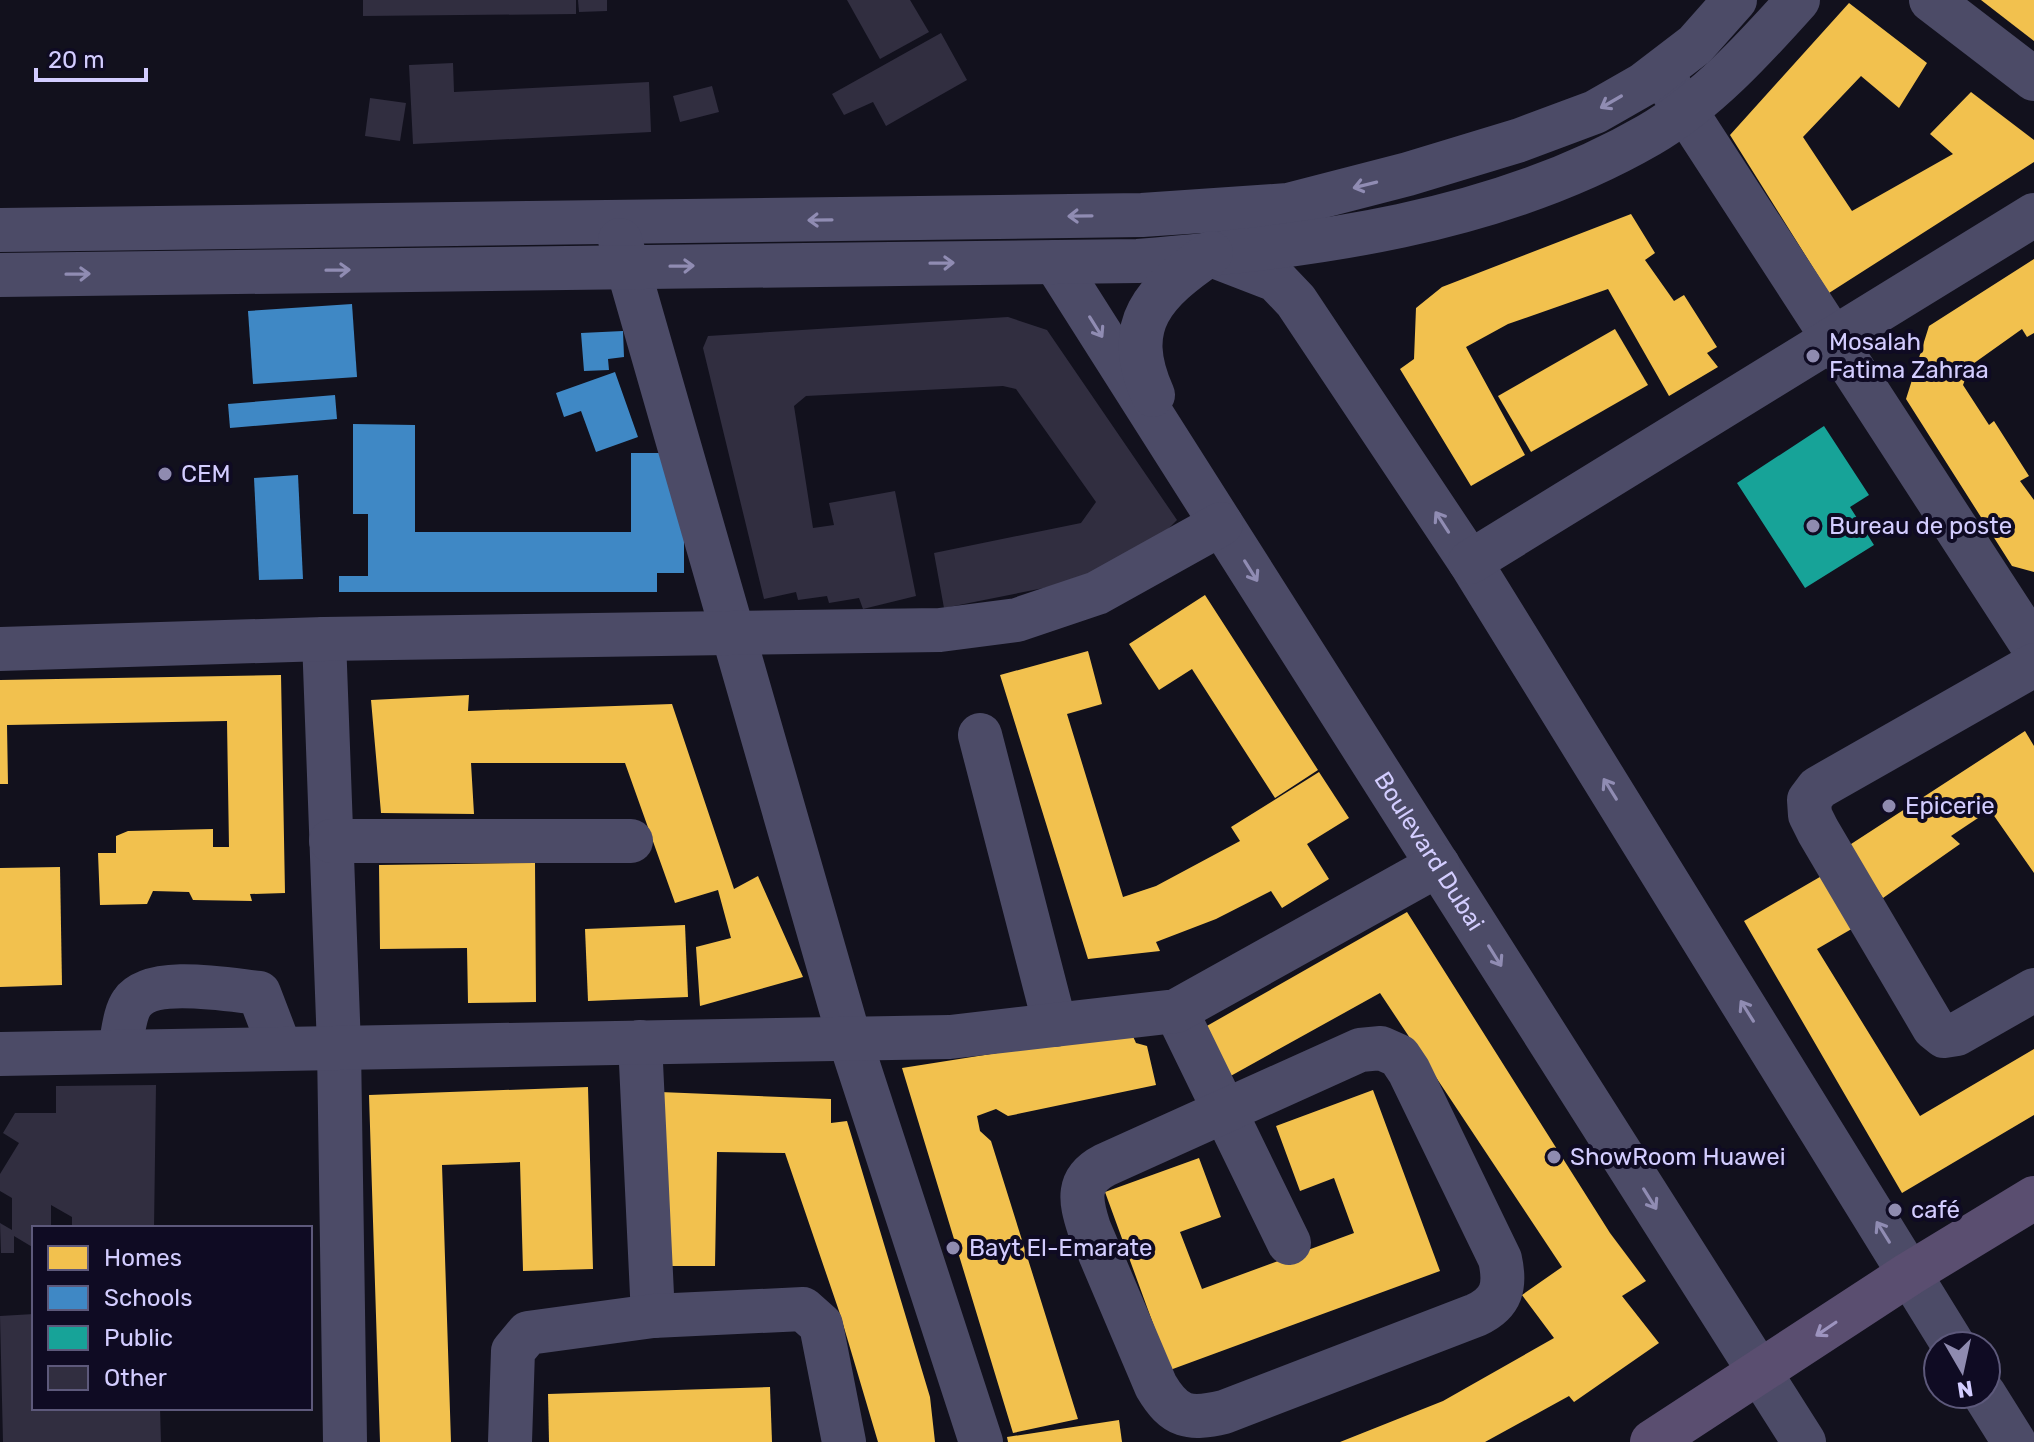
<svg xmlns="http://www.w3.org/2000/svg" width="2034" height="1442" font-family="Rubik,sans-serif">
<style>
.homes{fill:#f2c14e}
.schools{fill:#3f88c5}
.public{fill:#17a398}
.building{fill:#312e40}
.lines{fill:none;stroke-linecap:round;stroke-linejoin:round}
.minor{stroke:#4c4b67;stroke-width:44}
.major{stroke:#5a4e70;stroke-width:44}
.oneway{stroke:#908cb3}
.oneway2{stroke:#9d94bf}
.poi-dot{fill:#8f8bb0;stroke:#0f0b23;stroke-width:3}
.labels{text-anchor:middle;stroke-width:8;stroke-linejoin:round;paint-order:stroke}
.poi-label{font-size:24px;fill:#d3cdff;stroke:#0f0b23;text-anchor:start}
.street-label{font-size:24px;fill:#d3cdff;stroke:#0f0b23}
</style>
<rect width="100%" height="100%" fill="#12111d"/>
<!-- homes -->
<g class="homes">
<path d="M 1981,0 L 2034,0 L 2034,41 Z"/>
<path d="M 1849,3 L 1927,63 L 1899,108 L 1861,76 L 1803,137 L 1852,211 L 1953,154 L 1930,134 L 1971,92 L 2034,140 L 2034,162 L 1829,293 L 1730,135 Z"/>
<path d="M 1631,214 L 1655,253 L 1645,260 L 1674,301 L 1684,295 L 1717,347 L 1707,353 L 1718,367 L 1669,396 L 1608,289 L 1508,324 L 1466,347 L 1525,455 L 1471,486 L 1400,369 L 1414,359 L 1416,308 L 1442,287 Z"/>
<path d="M 2034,259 L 2034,333 L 2027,337 L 2022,329 L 1970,366 L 1963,385 L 1989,425 L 1994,421 L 2029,476 L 2020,481 L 2034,500 L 2034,572 L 2012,566 L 1906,399 L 1929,326 Z"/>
<path d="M 1615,329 L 1648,385 L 1531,452 L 1498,396 Z"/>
<path d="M 1205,595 L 1318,770 L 1275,798 L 1192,669 L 1159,690 L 1129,644 Z"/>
<path d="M 1088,651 L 1102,704 L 1067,714 L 1123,897 L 1156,886 L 1240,841 L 1231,827 L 1319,772 L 1349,818 L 1307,844 L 1329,879 L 1282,908 L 1271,891 L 1216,919 L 1156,942 L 1160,951 L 1088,959 L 1000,675 Z"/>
<path d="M 281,675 L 285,893 L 250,894 L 252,901 L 193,900 L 189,892 L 153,891 L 147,904 L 100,905 L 98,853 L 116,853 L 116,836 L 128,831 L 213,829 L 213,847 L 229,847 L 227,721 L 7,725 L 8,784 L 0,784 L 0,680 Z"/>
<path d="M 469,695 L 468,711 L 672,704 L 734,889 L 758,876 L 803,977 L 700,1006 L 696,947 L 731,938 L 718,890 L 675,903 L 625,763 L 471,763 L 474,814 L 381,813 L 371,700 Z"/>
<path d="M 2025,731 L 2034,746 L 2034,873 L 1990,810 L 1951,836 L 1960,844 L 1883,898 L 1848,846 Z"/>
<path d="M 535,863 L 536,1002 L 468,1003 L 467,948 L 380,949 L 379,865 Z"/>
<path d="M 60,867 L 62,985 L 0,987 L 0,868 Z"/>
<path d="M 1825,874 L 1855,927 L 1817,949 L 1920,1116 L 2034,1049 L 2034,1115 L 1902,1193 L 1744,921 Z"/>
<path d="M 1407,912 L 1610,1233 L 1646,1281 L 1622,1296 L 1659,1343 L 1574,1402 L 1569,1396 L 1485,1442 L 1340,1442 L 1443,1401 L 1554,1338 L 1522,1295 L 1562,1267 L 1380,993 L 1218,1083 L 1191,1035 Z"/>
<path d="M 685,925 L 688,997 L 588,1001 L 585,929 Z"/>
<path d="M 1131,1032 L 1136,1043 L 1147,1046 L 1156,1085 L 1008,1116 L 996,1109 L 977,1116 L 980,1131 L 991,1141 L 1078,1419 L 1013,1433 L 902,1068 Z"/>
<path d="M 588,1087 L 593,1269 L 523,1271 L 520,1162 L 442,1165 L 451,1442 L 380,1442 L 369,1095 Z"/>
<path d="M 1373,1090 L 1440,1271 L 1170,1370 L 1105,1192 L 1199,1158 L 1221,1217 L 1180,1232 L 1202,1289 L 1354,1233 L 1334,1178 L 1300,1191 L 1276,1126 Z"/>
<path d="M 660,1092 L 831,1099 L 831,1123 L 847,1121 L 930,1397 L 935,1442 L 878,1442 L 840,1314 L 785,1153 L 717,1152 L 715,1266 L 659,1266 Z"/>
<path d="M 770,1387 L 772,1442 L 549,1442 L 548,1394 Z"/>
<path d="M 1119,1420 L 1122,1442 L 1008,1442 L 1007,1437 Z"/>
</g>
<!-- schools -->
<g class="schools">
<path d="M 352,304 L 357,377 L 253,384 L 248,311 Z"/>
<path d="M 623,331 L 624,357 L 608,359 L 609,370 L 584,371 L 581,333 Z"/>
<path d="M 615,372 L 638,437 L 596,452 L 581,411 L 564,417 L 556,393 Z"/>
<path d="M 335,395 L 337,419 L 230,428 L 228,404 Z"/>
<path d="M 353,424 L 415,425 L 415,532 L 631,532 L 631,453 L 684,453 L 684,573 L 657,573 L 657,592 L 339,592 L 339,576 L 368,576 L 368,514 L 353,514 Z"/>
<path d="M 298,475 L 303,579 L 259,580 L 254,478 Z"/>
</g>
<!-- public -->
<path class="public" d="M 1824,426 L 1869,495 L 1850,507 L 1874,545 L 1805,588 L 1737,483 Z"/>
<!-- building -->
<g class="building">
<path d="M 363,0 L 576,0 L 576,14 L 363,16 Z"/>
<path d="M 578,0 L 607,0 L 607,11 L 579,12 Z"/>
<path d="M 847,0 L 910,0 L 929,32 L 880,59 Z"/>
<path d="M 941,33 L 967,80 L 886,126 L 873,102 L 844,115 L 832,94 Z"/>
<path d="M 453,63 L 454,92 L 649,82 L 651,132 L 413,144 L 409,65 Z"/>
<path d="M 712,86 L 719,112 L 680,122 L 673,96 Z"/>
<path d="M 370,98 L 406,103 L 400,141 L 365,136 Z"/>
<path d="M 1008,317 L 1047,330 L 1177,520 L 1158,539 L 1094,578 L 944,608 L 934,553 L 1081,523 L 1096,502 L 1016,389 L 1003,386 L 806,396 L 794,406 L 813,528 L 834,525 L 829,503 L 895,491 L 916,596 L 863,609 L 859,598 L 829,603 L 827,596 L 798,600 L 796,592 L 764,599 L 703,348 L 708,336 Z"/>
<path d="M 156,1085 L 154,1228 L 72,1228 L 72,1217 L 51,1205 L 51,1228 L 34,1228 L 34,1248 L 14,1236 L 14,1253 L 1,1253 L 0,1223 L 12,1230 L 12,1198 L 0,1191 L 0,1174 L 19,1143 L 3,1133 L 15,1113 L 56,1113 L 56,1086 Z"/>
<path d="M 34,1314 L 34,1408 L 160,1408 L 161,1442 L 3,1442 L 0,1316 Z"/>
</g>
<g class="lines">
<!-- minor -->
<g class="minor">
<path d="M 1931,0 L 2034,79"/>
<path d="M 1668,84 L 2034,648"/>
<path d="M 0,230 L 1142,215 L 1288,205 L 1408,174 L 1520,140 L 1595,112 L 1644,84 L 1695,45 L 1735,0"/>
<path d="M 620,240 L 849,1037 L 981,1442"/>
<path d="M 1219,258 L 1276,280 L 1296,301 L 1470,562 L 1954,1346"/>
<path id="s1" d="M 1055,262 L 1804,1442"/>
<path d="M 0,275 L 1138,261 C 1312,246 1495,224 1649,135 C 1706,102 1755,48 1798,0"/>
<path d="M 1153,395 C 1121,324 1154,292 1211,253"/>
<path d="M 1470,562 L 2034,215"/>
<path d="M 324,639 L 339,1047 L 345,1442"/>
<path d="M 0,649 L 324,639 L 940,630 L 1017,620 L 1097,593 L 1221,524"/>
<path d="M 2034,665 L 1818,788 L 1809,800 L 1810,815 L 1818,831 L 1934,1028 L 1944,1036 L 1957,1034 L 2034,990"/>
<path d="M 980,735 L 1055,1025"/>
<path d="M 331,841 L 631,841"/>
<path d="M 1176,1011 L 1289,1243"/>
<path d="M 640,1042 L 653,1316"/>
<path d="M 1381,1048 L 1399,1056 L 1409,1071 L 1500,1259 C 1506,1286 1502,1303 1476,1315 L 1224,1412 C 1189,1420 1175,1418 1156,1386 L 1089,1228 C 1080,1200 1076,1180 1105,1165 L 1360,1050 Z"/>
<path d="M 119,1051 C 123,1037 124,1014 132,1003 C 151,975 229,990 259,993 L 280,1048"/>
<path d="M 0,1054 L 950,1037 L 1176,1011 L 1438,865"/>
<path d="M 1984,1394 L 2014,1442"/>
<path d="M 510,1442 L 513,1351 L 528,1333 L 653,1316 L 803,1309 L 821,1325 L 844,1442"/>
</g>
<!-- major -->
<path class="major" d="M 1652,1442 L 1909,1274 L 2034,1198"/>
</g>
<!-- one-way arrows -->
<defs><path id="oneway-shaft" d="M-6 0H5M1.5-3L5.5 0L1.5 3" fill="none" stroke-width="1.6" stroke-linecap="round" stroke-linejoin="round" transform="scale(2)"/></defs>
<g class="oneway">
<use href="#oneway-shaft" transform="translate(1611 102) rotate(150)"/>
<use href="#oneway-shaft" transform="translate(1365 185) rotate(166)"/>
<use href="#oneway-shaft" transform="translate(1080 216) rotate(179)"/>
<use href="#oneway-shaft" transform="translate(820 220) rotate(179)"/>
<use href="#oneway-shaft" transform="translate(942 263) rotate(-1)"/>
<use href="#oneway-shaft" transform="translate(682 266) rotate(-1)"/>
<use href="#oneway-shaft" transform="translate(338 270) rotate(-1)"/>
<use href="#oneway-shaft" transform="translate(78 274) rotate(-1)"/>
<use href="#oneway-shaft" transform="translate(1096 327) rotate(58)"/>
<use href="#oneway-shaft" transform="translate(1442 522) rotate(-123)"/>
<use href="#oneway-shaft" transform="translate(1251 571) rotate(58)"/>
<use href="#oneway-shaft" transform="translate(1610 789) rotate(-122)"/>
<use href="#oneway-shaft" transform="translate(1495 956) rotate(58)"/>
<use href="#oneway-shaft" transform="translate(1747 1011) rotate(-122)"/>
<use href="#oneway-shaft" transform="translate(1650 1199) rotate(58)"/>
<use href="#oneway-shaft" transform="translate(1883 1232) rotate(-122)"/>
</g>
<use class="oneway2" href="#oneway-shaft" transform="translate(1826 1329) rotate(146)"/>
<!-- markers -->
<g class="poi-dot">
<circle cx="1813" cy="356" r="8"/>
<circle cx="165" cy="474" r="8"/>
<circle cx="1813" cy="526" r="8"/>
<circle cx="1889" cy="806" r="8"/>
<circle cx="1554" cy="1157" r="8"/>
<circle cx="1895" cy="1210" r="8"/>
<circle cx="953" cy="1248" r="8"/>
</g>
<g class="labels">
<!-- poi labels -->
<g class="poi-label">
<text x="1829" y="350">Mosalah<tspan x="1829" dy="28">Fatima Zahraa</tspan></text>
<text x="181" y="482">CEM</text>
<text x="1829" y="534">Bureau de poste</text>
<text x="1905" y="814">Epicerie</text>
<text x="1570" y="1165">ShowRoom Huawei</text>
<text x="1911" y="1218">café</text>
<text x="969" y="1256">Bayt El-Emarate</text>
</g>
<!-- street labels -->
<g class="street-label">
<text dy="8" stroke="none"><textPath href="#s1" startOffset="698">Boulevard Dubai</textPath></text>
</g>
</g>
<!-- legend -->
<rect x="32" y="1226" width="280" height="184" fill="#0f0b23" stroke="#5d597b" stroke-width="2"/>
<rect x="48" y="1246" width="40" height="24" fill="#f2c14e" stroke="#5d597b" stroke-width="2"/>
<text x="104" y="1266" font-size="24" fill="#d3cdff">Homes</text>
<rect x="48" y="1286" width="40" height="24" fill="#3f88c5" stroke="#5d597b" stroke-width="2"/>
<text x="104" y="1306" font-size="24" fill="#d3cdff">Schools</text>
<rect x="48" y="1326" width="40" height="24" fill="#17a398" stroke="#5d597b" stroke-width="2"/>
<text x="104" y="1346" font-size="24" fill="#d3cdff">Public</text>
<rect x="48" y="1366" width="40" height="24" fill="#312e40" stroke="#5d597b" stroke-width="2"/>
<text x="104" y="1386" font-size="24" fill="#d3cdff">Other</text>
<!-- north arrow -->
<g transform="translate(1962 1370) rotate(171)"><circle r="38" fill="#0f0b23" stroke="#5d597b" stroke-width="2"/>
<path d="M0-6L14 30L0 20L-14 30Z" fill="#8f8bb0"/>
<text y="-12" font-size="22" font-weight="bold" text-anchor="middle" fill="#d3cdff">N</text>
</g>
<!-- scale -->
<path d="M36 68v12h110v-12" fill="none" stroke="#d3cdff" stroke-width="4"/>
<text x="48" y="68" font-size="24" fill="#d3cdff" stroke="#0f0b23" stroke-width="6" paint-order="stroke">20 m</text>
</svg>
